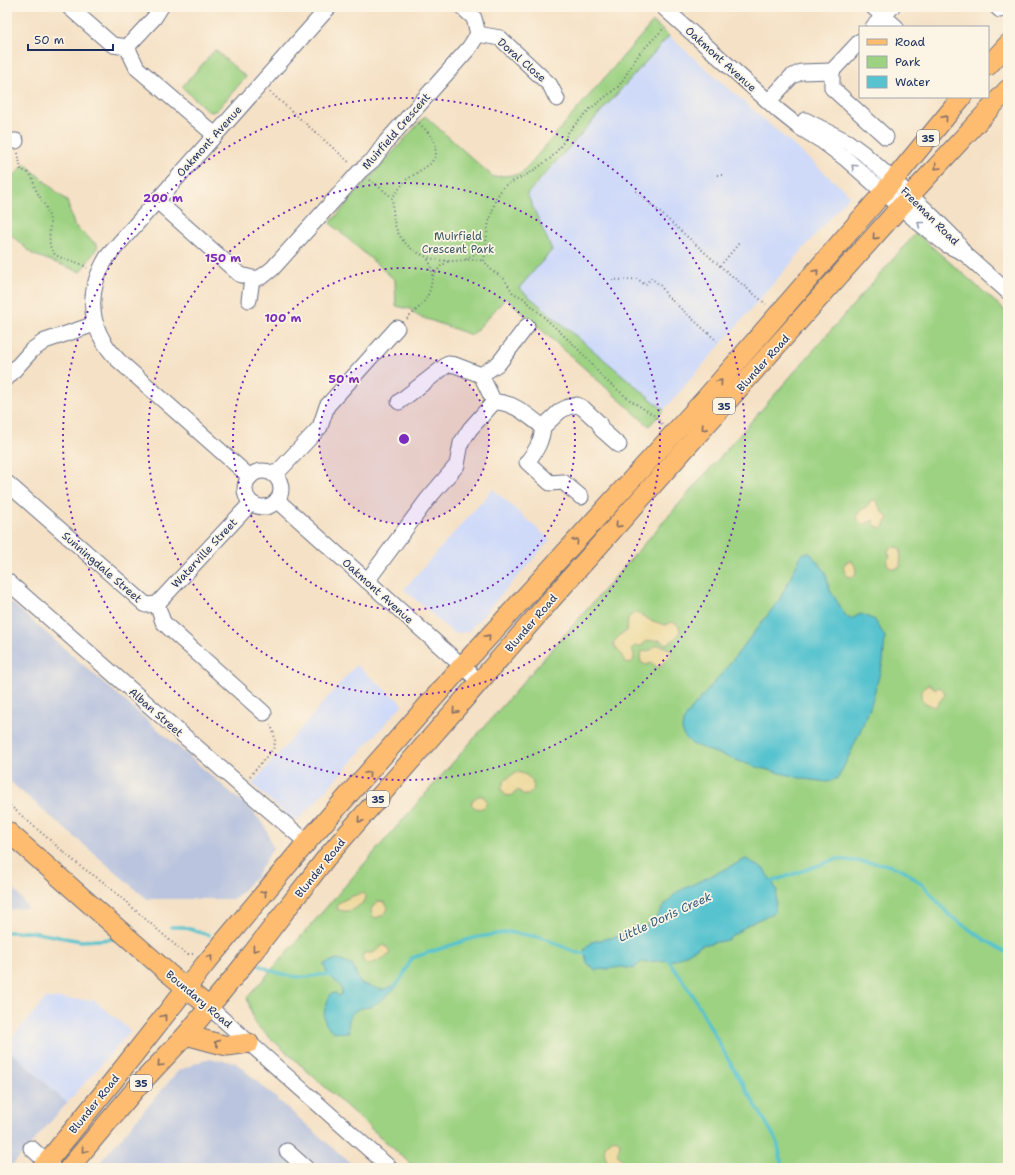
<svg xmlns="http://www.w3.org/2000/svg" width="1015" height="1175" font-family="'Shantell Sans',sans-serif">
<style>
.built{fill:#cfdaf9}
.industrial{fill:#bac4de}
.green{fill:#9dd282;stroke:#5c8070}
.sand{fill:#eeda9e;stroke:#84847e}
.water{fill:#57c3cf;stroke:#397996}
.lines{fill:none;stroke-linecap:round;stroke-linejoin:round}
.stream{stroke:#57c3cf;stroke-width:3.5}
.minor-casing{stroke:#676d82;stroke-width:17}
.major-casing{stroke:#676d82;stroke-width:21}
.path{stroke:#676d82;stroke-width:2;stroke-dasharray:1 3;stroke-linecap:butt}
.minor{stroke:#fff;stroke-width:15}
.major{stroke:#febc70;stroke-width:19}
.oneway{stroke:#816e66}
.oneway2{stroke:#8d97ae}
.ring{fill:none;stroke:#7b2cbf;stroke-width:2;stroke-dasharray:2 4}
.labels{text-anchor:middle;stroke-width:3.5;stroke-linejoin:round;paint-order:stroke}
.shield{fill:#fcf5e5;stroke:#5e6a86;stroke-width:1}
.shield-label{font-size:10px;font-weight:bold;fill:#1b2f5e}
.street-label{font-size:11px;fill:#1b2f5e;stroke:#fcf5e5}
.park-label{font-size:11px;fill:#3c5867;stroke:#fcf5e5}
.water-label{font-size:12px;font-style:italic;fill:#2d5b80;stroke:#fcf5e5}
.centre{fill:#7b2cbf;stroke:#fcf5e5;stroke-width:2}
.ring-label{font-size:12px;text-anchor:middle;font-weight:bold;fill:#7b2cbf;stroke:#fcf5e5;stroke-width:3.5;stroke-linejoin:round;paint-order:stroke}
</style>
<rect width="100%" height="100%" fill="#fcf5e5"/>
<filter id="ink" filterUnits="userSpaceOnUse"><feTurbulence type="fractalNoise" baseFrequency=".025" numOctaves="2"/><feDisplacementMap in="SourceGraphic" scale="8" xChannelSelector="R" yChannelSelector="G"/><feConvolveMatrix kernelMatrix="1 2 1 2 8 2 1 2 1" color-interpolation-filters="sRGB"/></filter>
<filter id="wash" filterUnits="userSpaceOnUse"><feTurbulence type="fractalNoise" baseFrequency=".012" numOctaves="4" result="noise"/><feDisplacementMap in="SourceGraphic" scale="16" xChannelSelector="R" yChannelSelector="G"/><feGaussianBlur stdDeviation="0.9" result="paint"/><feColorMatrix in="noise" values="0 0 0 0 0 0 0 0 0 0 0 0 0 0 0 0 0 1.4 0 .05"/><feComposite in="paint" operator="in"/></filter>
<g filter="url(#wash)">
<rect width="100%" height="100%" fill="#f5e1c5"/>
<!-- built -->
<g class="built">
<path d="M 669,36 L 850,195 L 664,410 L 519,288 L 552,250 L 527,195 Z"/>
<path d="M 493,489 L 550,540 L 469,631 L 462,633 L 453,633 L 404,589 Z"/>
<path d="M 356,665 L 403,704 L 300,819 L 295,819 L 290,818 L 252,784 Z"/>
<path d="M 46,998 L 94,1000 L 131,1031 L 67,1103 L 7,1048 L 7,1043 Z"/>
</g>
<!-- industrial -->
<g class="industrial">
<path d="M 7,599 L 250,809 L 265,826 L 273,848 L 256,877 L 234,899 L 147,899 L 7,779 Z"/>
<path d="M 7,879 L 28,908 L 7,910 Z"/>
<path d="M 7,1048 L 67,1103 L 10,1168 L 7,1168 Z"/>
<path d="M 206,1059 L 235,1062 L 356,1168 L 95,1168 L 178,1071 Z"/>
</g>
<!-- green -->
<g class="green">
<path d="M 653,22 L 669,36 L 527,194 L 552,250 L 519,288 L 664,410 L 649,426 L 506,298 L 472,335 L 418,316 L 410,309 L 396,306 L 395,280 L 330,223 L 425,116 L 493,177 L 521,174 Z"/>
<path d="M 215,50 L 246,77 L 217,110 L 212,112 L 208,111 L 182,87 Z"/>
<path d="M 25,164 L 67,201 L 74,225 L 98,246 L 81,272 L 32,254 L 7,231 L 7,183 Z"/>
<path d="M 916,233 L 1008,313 L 1008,1168 L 415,1168 L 255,1024 L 247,998 Z"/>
</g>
<!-- sand -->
<g class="sand">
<path d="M 875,500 L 878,503 L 880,508 L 888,518 L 885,525 L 881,528 L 874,525 L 873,520 L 866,524 L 862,524 L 858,520 L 857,515 L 860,511 L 867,507 L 870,501 Z"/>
<path d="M 893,547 L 899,548 L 901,550 L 900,567 L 894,569 L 889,567 C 886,563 886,560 890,557 L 888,552 L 889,549 Z"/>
<path d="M 851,561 C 856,565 858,573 853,577 L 846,576 L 843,567 L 846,562 Z"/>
<path d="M 634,613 L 639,614 L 650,620 L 665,625 C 671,623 673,620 679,626 L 680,631 C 678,637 672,642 666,644 L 659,640 L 646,641 L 642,646 L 635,646 L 631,649 L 634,653 L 634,660 C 626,667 624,661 621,654 C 618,650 615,648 613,643 L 620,635 L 627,631 L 628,618 Z"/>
<path d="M 659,645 C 665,647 673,648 671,656 L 658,668 L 652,663 L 646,665 L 642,663 L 640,659 L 641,652 L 651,650 L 654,646 Z"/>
<path d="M 928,684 L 936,689 L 939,687 C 943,689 944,691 945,695 L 935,707 L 925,703 L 921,698 L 921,691 Z"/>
<path d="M 516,772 C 526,773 536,780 533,791 L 528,795 L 524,795 L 518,790 L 511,796 L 505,795 L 501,789 L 504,781 Z"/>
<path d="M 478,796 L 483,796 L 487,801 C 486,810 476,811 471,804 L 473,800 Z"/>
<path d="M 363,893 L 366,897 L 365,901 L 356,908 L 349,911 L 342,911 L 337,909 L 337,904 C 340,901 359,893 363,893 Z"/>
<path d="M 378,901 L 385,902 L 388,909 L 384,915 L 375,918 L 372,915 L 371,909 Z"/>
<path d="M 384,945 L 387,947 L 390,952 L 389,955 C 385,958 382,958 379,960 C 372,963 366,969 362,958 L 364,953 L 373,953 Z"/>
<path d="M 615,1139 L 619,1141 L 620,1145 L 617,1154 L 624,1162 L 627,1168 L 611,1168 C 605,1158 598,1144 615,1139 Z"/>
</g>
<!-- water -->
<g class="water">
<path d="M 804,553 L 810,553 L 825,571 L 830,590 L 846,616 L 851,619 L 861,614 L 875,620 L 885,637 L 883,662 L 870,708 L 851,752 L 838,778 L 828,782 L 804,779 L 753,766 L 710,751 L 692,744 L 683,735 L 682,728 L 683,722 L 689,712 L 724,671 L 780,599 L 801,556 Z"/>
<path d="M 746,859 L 764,869 L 777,890 L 775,912 L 749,924 L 727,940 L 702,945 L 675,960 L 642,962 L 633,969 L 623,967 L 596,970 L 587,963 L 584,950 L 591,942 L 634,933 L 653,921 L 664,906 L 677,892 Z"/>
<path d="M 337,959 L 353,966 L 360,983 L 382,990 L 399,984 C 391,993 382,1000 372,1006 C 368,1008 363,1007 359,1009 C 349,1012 347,1024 349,1033 C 345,1032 340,1033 336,1032 C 318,1025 324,1007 331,994 L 336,993 L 338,996 L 341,995 L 342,991 L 339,984 L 327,974 L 324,964 Z"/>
</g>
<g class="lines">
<!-- stream -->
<g class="stream">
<path d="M 768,883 L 836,859 L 884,864 L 904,870 L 925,887 L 950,916 L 985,940 L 1008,953"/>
<path d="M 171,927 L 183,927 L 209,935"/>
<path d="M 7,932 L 32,932 L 81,941 L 116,939"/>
<path d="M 667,958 L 692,994 L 729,1061 L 777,1141 L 781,1160 L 781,1168"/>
<path d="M 255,963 C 270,971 285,977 303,977 C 312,978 322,972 330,976"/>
<path d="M 395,986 C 402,982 407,966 412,958 L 473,938 L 509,932 L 544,938 L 577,953 L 589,953"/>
</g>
</g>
</g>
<g filter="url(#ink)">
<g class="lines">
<defs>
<g id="minor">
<path d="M 69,7 L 109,42 L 113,45 L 127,47 L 137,68 L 215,135"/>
<path d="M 663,7 L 779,111 L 799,127 L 822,141 L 846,159 L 919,223 L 947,245 L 964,253"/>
<path d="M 873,7 L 896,27"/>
<path d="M 997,7 L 1000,10"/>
<path d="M 873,27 L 892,7"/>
<path d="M 478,34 L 500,38 L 550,85 L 557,99"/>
<path d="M 860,41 L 832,71 L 832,88 L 886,137"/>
<path d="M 127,47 L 154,18 L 161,7"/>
<path d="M 769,101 L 791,77 L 801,72 L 832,71"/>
<path d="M 805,120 L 848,142 L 863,153 L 925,209 L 954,238 L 964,253 L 1008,292"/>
<path d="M 7,141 L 16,141"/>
<path d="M 156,200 L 239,274 C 257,281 259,280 273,268 L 360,171 L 373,160 L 386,142 L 469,48 L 478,34 L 474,18 L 462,7"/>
<path d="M 249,300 L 252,279"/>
<path d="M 481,375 L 494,402 C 514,402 527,415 543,427"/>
<path d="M 7,378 L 32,350 L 45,341 L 95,324"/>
<path d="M 399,402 L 448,364 L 455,365 L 481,375 L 499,363 L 527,326"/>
<circle cx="263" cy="489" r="18"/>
<path d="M 275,475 L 320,427 L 327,406 L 397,328"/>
<path d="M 250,477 L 118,360 C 88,329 85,294 107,257 L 329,7"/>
<path d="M 7,483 L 146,605 L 157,604"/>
<path d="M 581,497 L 563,482 L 550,483 L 527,462 C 536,451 542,441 543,427 L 560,411 L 568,407 L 577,405 L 583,408 L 599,423 L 602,430 L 619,445"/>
<path d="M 277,500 L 480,682"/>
<path d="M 7,581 L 241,786 L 303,839 L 307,842"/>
<path d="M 367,581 L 427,500 L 457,465 L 461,443 L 470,429 L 494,402"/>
<path d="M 157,604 L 163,622 L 169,628 L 264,713"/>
<path d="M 157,604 L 251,503"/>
<path d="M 209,1007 L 390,1168"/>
<path d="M 31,1148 L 53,1168"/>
<path d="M 287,1151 L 306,1168"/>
</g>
<g id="major">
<path d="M 988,66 L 1008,44"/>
<path d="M 7,831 L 167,972 L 209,1007"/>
<path d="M 186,1035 L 227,1046 L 249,1043"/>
<path d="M 42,1168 L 113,1081 L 206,963 L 307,842 L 462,666 L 704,400 L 883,193 L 962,97"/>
<path d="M 69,1168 L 139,1085 L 186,1035 L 234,977 L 326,858 L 548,603 L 918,187 L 1008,89"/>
</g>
</defs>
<!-- minor casing -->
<use href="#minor" class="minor-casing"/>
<!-- major casing -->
<use href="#major" class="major-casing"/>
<!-- path -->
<g class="path">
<path d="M 270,92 L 350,163"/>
<path d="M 419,123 C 432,137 435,137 436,156 L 430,164 L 406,180 L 392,198 C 393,206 393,217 395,225 C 402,249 427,261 450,261 C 462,261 473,258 484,261"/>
<path d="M 18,153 L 21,170 C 24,171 29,172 31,176 C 34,179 33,184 35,188 C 41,200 50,210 50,224 C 50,232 48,244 52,251 C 58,261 77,259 87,268"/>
<path d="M 717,175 L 725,175"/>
<path d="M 370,180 L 392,197"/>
<path d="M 636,191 L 720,266 L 766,304"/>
<path d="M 466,259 L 478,252 L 485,245"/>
<path d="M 720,266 L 740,242"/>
<path d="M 433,276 L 441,266 L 449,261"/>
<path d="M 612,280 L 638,279 L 645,285 L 651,278 L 661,286 L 667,296 L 717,341"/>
<path d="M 407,319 C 412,314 418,309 423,303 C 432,292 436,270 427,258"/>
<path d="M 662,424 L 655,416 L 630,400 L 602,377 L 590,362 L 572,343 L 523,298 L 513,293 L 503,277 L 492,271 L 484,261 L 488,226 L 496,198 L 504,186 L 530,173 L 551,158 L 561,146 L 569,131 L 590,109 L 619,86 L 639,54 L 664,28"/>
<path d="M 250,776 L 273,749 C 277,741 274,732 270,724"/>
<path d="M 7,803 L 80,866 L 102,881 L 182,951 L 188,954 L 194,954"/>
</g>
<!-- minor -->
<use href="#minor" class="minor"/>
<!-- major -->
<use href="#major" class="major"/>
</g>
<!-- one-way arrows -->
<defs><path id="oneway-chevron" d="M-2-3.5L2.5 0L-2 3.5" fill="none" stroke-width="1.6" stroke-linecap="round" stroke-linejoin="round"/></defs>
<g class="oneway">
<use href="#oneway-chevron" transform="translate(945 118) rotate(-50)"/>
<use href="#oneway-chevron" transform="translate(937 167) rotate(133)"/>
<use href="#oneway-chevron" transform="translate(875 237) rotate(132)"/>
<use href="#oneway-chevron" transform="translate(816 272) rotate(-49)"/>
<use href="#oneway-chevron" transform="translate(720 382) rotate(-49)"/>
<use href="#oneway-chevron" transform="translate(704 428) rotate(132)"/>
<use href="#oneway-chevron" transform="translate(618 525) rotate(132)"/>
<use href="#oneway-chevron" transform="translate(576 541) rotate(-48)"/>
<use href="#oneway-chevron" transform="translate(488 637) rotate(-48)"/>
<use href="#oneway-chevron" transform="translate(455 711) rotate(131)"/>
<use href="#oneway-chevron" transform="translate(368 774) rotate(-49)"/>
<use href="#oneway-chevron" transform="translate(360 820) rotate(131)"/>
<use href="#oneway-chevron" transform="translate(264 893) rotate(-50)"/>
<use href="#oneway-chevron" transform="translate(255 949) rotate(127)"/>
<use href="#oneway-chevron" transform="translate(210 958) rotate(-50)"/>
<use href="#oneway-chevron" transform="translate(164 1017) rotate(-52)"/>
<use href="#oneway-chevron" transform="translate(217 1043) rotate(-163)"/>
<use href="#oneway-chevron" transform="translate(160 1064) rotate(133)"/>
<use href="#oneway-chevron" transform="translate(84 1150) rotate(130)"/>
</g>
<g class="oneway2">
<use href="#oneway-chevron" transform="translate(854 167) rotate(-137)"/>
<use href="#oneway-chevron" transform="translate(920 224) rotate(-142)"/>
</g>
</g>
<!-- distance rings -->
<circle cx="404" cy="439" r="85" fill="#7b2cbf" fill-opacity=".12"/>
<g class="ring">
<circle cx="404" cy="439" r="85"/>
<circle cx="404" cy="439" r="171"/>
<circle cx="404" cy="439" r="256"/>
<circle cx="404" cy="439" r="341"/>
</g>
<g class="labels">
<!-- shield labels -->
<g class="shield">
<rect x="917" y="130" width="22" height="16" rx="3"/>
<rect x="713" y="398" width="22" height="16" rx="3"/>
<rect x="367" y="791" width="22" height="16" rx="3"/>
<rect x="130" y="1075" width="22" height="16" rx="3"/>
</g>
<g class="shield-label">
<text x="928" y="142">35</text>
<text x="724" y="410">35</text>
<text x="378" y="803">35</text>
<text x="141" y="1087">35</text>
</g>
<!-- street labels -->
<g class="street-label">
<text transform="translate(721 59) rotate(42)" y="4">Oakmont Avenue</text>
<text transform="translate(522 60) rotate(41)" y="4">Doral Close</text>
<text transform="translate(396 131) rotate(-49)" y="4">Muirfield Crescent</text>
<text transform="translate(209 141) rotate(-48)" y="4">Oakmont Avenue</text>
<text transform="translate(930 216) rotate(45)" y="4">Freeman Road</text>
<text transform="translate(763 363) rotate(-48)" y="4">Blunder Road</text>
<text transform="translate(204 553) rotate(-47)" y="4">Waterville Street</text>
<text transform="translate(102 567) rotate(41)" y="4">Sunningdale Street</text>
<text transform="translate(378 591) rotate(42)" y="4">Oakmont Avenue</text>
<text transform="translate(531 623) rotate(-49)" y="4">Blunder Road</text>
<text transform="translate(156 712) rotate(41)" y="4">Alban Street</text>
<text transform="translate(320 868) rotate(-51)" y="4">Blunder Road</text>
<text transform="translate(199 999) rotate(40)" y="4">Boundary Road</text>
<text transform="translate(94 1104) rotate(-51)" y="4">Blunder Road</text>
</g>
<!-- park labels -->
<g class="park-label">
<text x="458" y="240">Muirfield<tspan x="458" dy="13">Crescent Park</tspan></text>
</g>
<!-- water labels -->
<g class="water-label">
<text transform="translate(665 917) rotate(-25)" y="4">Little Doris Creek</text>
</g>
</g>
<circle cx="404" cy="439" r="6" class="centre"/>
<g class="ring-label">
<text x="163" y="202">200 m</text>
<text x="223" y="262">150 m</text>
<text x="283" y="322">100 m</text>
<text x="344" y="383">50 m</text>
</g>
<!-- margin -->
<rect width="1015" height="1175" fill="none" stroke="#fcf5e5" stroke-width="24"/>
<!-- legend -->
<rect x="859" y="26" width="130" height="72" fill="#fcf5e5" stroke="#a2a6af"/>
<rect x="867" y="39" width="20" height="6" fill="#febc70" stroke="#a2a6af"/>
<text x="895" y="46" font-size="12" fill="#1b2f5e">Road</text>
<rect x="867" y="56" width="20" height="12" fill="#9dd282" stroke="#a2a6af"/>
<text x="895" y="66" font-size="12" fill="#1b2f5e">Park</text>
<rect x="867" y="76" width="20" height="12" fill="#57c3cf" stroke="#a2a6af"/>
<text x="895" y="86" font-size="12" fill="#1b2f5e">Water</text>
<!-- scale -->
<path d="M28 44v6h85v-6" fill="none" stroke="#1b2f5e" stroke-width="2"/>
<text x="34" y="44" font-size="12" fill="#1b2f5e" stroke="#fcf5e5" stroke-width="3" paint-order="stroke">50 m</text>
</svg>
